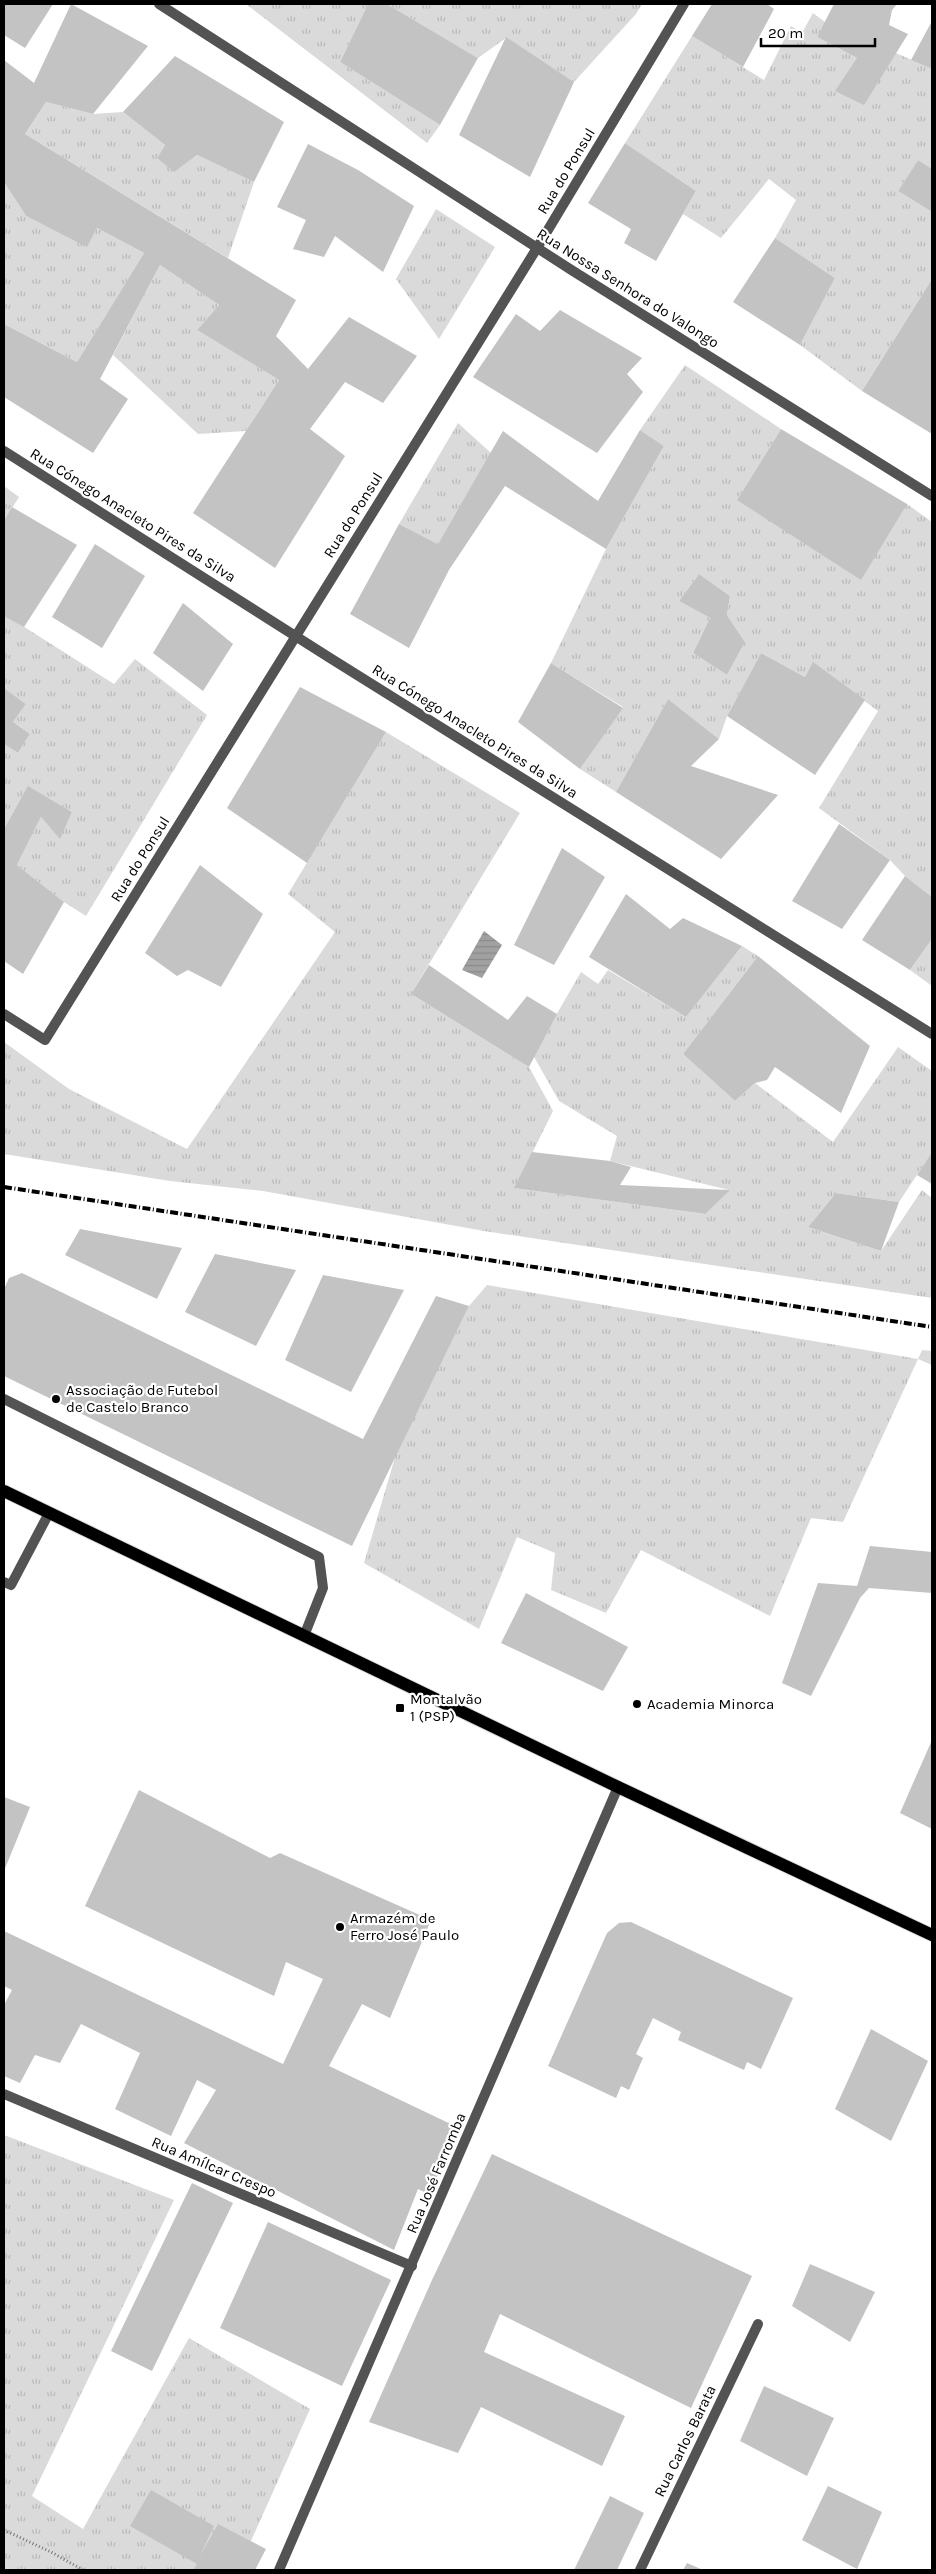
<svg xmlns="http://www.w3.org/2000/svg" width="936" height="2574" font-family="Karla,sans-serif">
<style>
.grass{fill:url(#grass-tufts);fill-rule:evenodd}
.water{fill:url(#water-rules)}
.building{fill:#c3c3c3}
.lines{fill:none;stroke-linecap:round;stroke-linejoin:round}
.primary-casing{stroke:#dbdbdb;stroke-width:14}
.path{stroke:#757575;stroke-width:3;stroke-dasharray:1 2.5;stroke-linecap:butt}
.lane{stroke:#535353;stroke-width:10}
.street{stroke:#535353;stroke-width:10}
.primary{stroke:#000;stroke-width:12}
.rail{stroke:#000;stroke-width:4;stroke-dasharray:8 2.5 1 2.5;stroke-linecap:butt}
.poi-dot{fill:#000;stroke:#fff;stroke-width:2}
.labels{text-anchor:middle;stroke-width:4.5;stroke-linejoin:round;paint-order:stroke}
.street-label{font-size:15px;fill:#000;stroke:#fff}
.poi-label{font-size:15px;fill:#000;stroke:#fff;text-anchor:start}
</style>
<defs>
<pattern id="grass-tufts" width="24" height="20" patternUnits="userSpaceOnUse" patternTransform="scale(1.25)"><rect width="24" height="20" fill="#dadada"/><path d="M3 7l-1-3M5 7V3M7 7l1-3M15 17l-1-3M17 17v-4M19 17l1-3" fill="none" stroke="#b9b9b9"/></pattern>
<pattern id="water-rules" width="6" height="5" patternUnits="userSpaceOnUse" patternTransform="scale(1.25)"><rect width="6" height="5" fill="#a1a1a1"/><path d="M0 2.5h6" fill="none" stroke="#898989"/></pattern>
</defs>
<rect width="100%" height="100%" fill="#fff"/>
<!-- grass -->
<g class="grass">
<path d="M 246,4 L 368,4 L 340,62 L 440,125 L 427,143 Z"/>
<path d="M 387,4 L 642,4 L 636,14 L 574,82 L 506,38 L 478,58 Z"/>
<path d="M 813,13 L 825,22 L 817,37 L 857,58 L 896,53 L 932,69 L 932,169 L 918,160 L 898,191 L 932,212 L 932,279 L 862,391 L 800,345 L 835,278 L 775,238 L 796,200 L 769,179 L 721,238 L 683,214 L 696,191 L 625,143 L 692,36 L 764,80 L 791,26 L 802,33 Z"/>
<path d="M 46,102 L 93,114 L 123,112 L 165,145 L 157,158 L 174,171 L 197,155 L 254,182 L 228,258 L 25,134 Z"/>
<path d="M 4,182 L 26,216 L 87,246 L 97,228 L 144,253 L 77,362 L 4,324 Z"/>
<path d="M 436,209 L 495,247 L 439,339 L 396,279 Z"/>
<path d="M 160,265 L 219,305 L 197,330 L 279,380 L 246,431 L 198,434 L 113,355 Z"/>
<path d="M 685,365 L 781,429 L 737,500 L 907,504 L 932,522 L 932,897 L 905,876 L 890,860 L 819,808 L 878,711 L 813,663 L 805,677 L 761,653 L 727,716 L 719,739 L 668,699 L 616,792 L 580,769 L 623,707 L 551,663 L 606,549 L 664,446 L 640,430 ZM 699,574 L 730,596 L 727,615 L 745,642 L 727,675 L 693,653 L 710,618 L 679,601 Z"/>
<path d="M 458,423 L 491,453 L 438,544 L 399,524 Z"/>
<path d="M 4,486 L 19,497 L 4,521 Z"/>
<path d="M 4,614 L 114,684 L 135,659 L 207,715 L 86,916 L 64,902 L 17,865 L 41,817 L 60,838 L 72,812 L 28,787 L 4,829 L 4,744 L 18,753 L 30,734 L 13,722 L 26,704 L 4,688 Z"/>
<path d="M 386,732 L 520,813 L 411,994 L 529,1067 L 553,1111 L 515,1188 L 704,1214 L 729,1190 L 610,1161 L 617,1136 L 559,1101 L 533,1055 L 581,972 L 598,984 L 608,970 L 686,1017 L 742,946 L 758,956 L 683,1054 L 735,1101 L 755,1083 L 833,1142 L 898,1047 L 932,1071 L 932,1152 L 899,1202 L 836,1193 L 808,1227 L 881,1251 L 922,1190 L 932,1198 L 932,1298 L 484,1231 L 263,1191 L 170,1181 L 4,1154 L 4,1042 L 69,1089 L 187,1149 L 335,932 L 288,894 Z"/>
<path d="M 932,939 L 932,986 L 910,970 Z"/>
<path d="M 487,1285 L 918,1359 L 922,1350 L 932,1351 L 932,1365 L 918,1359 L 843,1522 L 811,1518 L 770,1616 L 641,1550 L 606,1613 L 551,1590 L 555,1553 L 517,1537 L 479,1629 L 364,1563 L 396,1454 L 469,1306 Z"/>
<path d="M 4,2135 L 174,2200 L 32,2496 L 83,2529 L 189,2338 L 310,2409 L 238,2570 L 4,2570 Z"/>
</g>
<!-- water -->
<path class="water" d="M 484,931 L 502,945 L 482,978 L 462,970 Z"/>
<!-- building -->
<g class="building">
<path d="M 4,4 L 53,4 L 25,48 L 4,35 Z"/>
<path d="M 71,4 L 148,46 L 93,114 L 46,102 L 25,134 L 296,300 L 276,336 L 308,369 L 349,317 L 417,356 L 383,403 L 345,382 L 310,429 L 345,456 L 275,568 L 193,513 L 279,380 L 197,330 L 219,305 L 160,265 L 100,379 L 128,399 L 93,453 L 4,397 L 4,324 L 77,362 L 144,253 L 97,228 L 87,247 L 26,216 L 4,182 L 4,60 L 34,83 Z"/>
<path d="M 368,4 L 387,4 L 478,58 L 440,125 L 340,62 Z"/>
<path d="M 712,4 L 767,4 L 774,9 L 743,67 L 692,36 Z"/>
<path d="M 834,4 L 897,4 L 892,10 L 889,25 L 908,34 L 864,105 L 835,91 L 857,58 L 817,37 Z"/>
<path d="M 932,21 L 932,69 L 911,60 Z"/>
<path d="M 506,37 L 574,82 L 530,177 L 459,135 Z"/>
<path d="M 175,56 L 284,122 L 254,182 L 197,155 L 174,172 L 157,158 L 165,145 L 123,112 Z"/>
<path d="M 625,143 L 696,191 L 656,261 L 624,243 L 631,229 L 588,203 Z"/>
<path d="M 308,144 L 358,170 L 414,206 L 383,272 L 335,236 L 324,257 L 293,249 L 306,220 L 277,207 Z"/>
<path d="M 918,160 L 932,169 L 932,212 L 898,191 Z"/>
<path d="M 775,238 L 835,278 L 800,345 L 733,302 Z"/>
<path d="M 932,279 L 932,434 L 862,391 Z"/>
<path d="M 560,310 L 642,358 L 627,374 L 643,392 L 597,453 L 473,377 L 516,314 L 540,331 Z"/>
<path d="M 781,429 L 907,504 L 861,580 L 737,500 Z"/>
<path d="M 640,430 L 664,446 L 606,549 L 505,486 L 449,570 L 409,648 L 350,614 L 399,524 L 438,544 L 503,431 L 598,501 Z"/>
<path d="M 12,507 L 77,545 L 24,627 L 4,616 L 4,521 Z"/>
<path d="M 95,544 L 145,576 L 102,648 L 52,617 Z"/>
<path d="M 699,574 L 730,596 L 727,615 L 745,642 L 727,675 L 693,653 L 710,618 L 679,601 Z"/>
<path d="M 183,603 L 233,644 L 203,691 L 153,653 Z"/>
<path d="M 761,653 L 805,677 L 813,662 L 865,700 L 815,775 L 727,716 Z"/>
<path d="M 551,663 L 623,708 L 580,769 L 518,722 Z"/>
<path d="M 300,687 L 386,732 L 307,863 L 227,808 Z"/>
<path d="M 4,688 L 26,704 L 13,722 L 30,734 L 18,753 L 4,744 Z"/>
<path d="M 668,699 L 719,739 L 691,766 L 778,795 L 721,859 L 616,792 Z"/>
<path d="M 28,786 L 72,812 L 60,839 L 41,817 L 17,865 L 64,902 L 23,974 L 4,961 L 4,829 Z"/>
<path d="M 839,824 L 890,860 L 842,929 L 792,901 Z"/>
<path d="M 562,848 L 605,877 L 554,965 L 514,945 Z"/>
<path d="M 200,865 L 263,914 L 221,987 L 188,970 L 177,976 L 145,953 Z"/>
<path d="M 905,876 L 932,897 L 932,939 L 910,970 L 862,940 Z"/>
<path d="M 626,894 L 670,929 L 683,918 L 742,946 L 686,1017 L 589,957 Z"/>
<path d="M 758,956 L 870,1046 L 841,1113 L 775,1067 L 767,1080 L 755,1083 L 735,1101 L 683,1054 Z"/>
<path d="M 429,965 L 508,1020 L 527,996 L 557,1014 L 529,1067 L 411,994 Z"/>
<path d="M 532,1152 L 610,1161 L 631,1167 L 620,1185 L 730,1190 L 705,1214 L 514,1188 Z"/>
<path d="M 932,1152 L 932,1184 L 917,1175 Z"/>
<path d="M 836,1193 L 899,1202 L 881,1251 L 808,1227 Z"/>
<path d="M 80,1229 L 132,1239 L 182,1248 L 157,1299 L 65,1255 Z"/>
<path d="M 215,1254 L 296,1270 L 256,1346 L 185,1312 Z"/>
<path d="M 22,1273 L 363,1439 L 436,1296 L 469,1306 L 352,1546 L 4,1376 L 4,1289 L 9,1278 Z"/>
<path d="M 323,1275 L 404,1290 L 351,1392 L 285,1360 Z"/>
<path d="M 870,1546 L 932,1552 L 932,1593 L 869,1588 L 860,1598 L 811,1696 L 782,1683 L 818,1583 L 857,1586 Z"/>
<path d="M 526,1593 L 628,1647 L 603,1691 L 501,1643 Z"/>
<path d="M 932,1740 L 932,1829 L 900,1813 Z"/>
<path d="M 139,1790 L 270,1858 L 280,1853 L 431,1920 L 390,2018 L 362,2004 L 329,2066 L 457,2127 L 430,2195 L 418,2189 L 394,2250 L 184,2143 L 216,2090 L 197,2080 L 171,2136 L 115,2109 L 140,2053 L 81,2024 L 60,2063 L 35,2055 L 20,2083 L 4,2076 L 4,2005 L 12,1990 L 4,1986 L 4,1931 L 283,2064 L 323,1979 L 286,1962 L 274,1996 L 85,1906 Z"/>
<path d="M 4,1797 L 30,1807 L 4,1871 Z"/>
<path d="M 631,1922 L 793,1998 L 761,2069 L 747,2062 L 744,2070 L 678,2040 L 681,2032 L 653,2018 L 636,2054 L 643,2058 L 629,2090 L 621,2086 L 616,2098 L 548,2066 L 607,1933 L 619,1923 Z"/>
<path d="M 871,2029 L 928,2061 L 891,2141 L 835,2109 Z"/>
<path d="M 492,2154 L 752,2276 L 691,2408 L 500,2314 L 484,2352 L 625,2416 L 602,2466 L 481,2407 L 458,2453 L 369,2422 L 432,2280 Z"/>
<path d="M 192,2183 L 233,2203 L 152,2371 L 111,2351 Z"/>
<path d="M 268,2222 L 391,2280 L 342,2386 L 220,2328 Z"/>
<path d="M 810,2264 L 875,2292 L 850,2342 L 792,2306 Z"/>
<path d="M 764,2386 L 834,2418 L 807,2476 L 740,2441 Z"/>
<path d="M 828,2486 L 882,2512 L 857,2569 L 802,2540 Z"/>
<path d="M 151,2490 L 214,2526 L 200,2556 L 218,2524 L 266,2549 L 255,2570 L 193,2570 L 197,2564 L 130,2526 Z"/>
<path d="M 610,2496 L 644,2513 L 617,2570 L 574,2570 Z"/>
<path d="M 687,2563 L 703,2570 L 683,2570 Z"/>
</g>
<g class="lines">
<defs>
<path id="primary" d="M 4,1491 L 618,1787 L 932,1935"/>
</defs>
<!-- primary casing -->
<use href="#primary" class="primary-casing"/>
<!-- path -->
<path class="path" d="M 4,2530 L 51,2552 L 83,2570"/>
<!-- lane -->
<g class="lane">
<path d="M 4,1399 L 319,1557 L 323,1588 L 304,1636"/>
<path d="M 4,1582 L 11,1585 L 49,1513"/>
</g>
<!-- street -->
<g class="street">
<path d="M 159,4 L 573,271 L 932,496"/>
<path d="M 4,451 L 330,658 L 932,1034"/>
<path d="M 4,1014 L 45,1040 L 537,248 L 684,4"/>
<path d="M 4,2094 L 412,2266"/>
<path d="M 279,2570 L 618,1787"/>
<path d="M 640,2570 L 758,2324"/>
</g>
<!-- primary -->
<use href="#primary" class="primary"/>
<!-- rail -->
<path class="rail" d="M 4,1187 L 932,1327"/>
</g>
<!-- markers -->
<g class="poi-dot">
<circle cx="56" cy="1399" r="5"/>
<circle cx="637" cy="1704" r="5"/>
<rect x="395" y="1703" width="10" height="10" rx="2.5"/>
<circle cx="340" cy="1927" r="5"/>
</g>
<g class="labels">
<!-- street labels -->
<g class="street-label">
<text transform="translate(566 171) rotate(-59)" y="5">Rua do Ponsul</text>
<text transform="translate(628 288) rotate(32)" y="5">Rua Nossa Senhora do Valongo</text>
<text transform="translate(133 515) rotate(32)" y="5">Rua Cónego Anacleto Pires da Silva</text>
<text transform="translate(353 515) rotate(-58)" y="5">Rua do Ponsul</text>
<text transform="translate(475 731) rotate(32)" y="5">Rua Cónego Anacleto Pires da Silva</text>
<text transform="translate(140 859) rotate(-58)" y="5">Rua do Ponsul</text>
<text transform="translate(214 2167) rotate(23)" y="5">Rua Amílcar Crespo</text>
<text transform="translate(436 2173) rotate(-67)" y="5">Rua José Farromba</text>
<text transform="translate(685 2441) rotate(-64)" y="5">Rua Carlos Barata</text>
</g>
<!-- poi labels -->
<g class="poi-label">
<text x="66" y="1395">Associação de Futebol<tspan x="66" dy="17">de Castelo Branco</tspan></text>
<text x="410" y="1704">Montalvão<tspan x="410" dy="17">1 (PSP)</tspan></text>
<text x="647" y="1709">Academia Minorca</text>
<text x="350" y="1923">Armazém de<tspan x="350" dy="17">Ferro José Paulo</tspan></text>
</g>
</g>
<!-- border -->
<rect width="936" height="2574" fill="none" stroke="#000000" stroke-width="10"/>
<!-- scale -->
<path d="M761 38v8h114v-8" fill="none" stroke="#000000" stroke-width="2.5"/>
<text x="768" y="38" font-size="15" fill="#000000" stroke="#ffffff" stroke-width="4" paint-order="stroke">20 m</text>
</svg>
